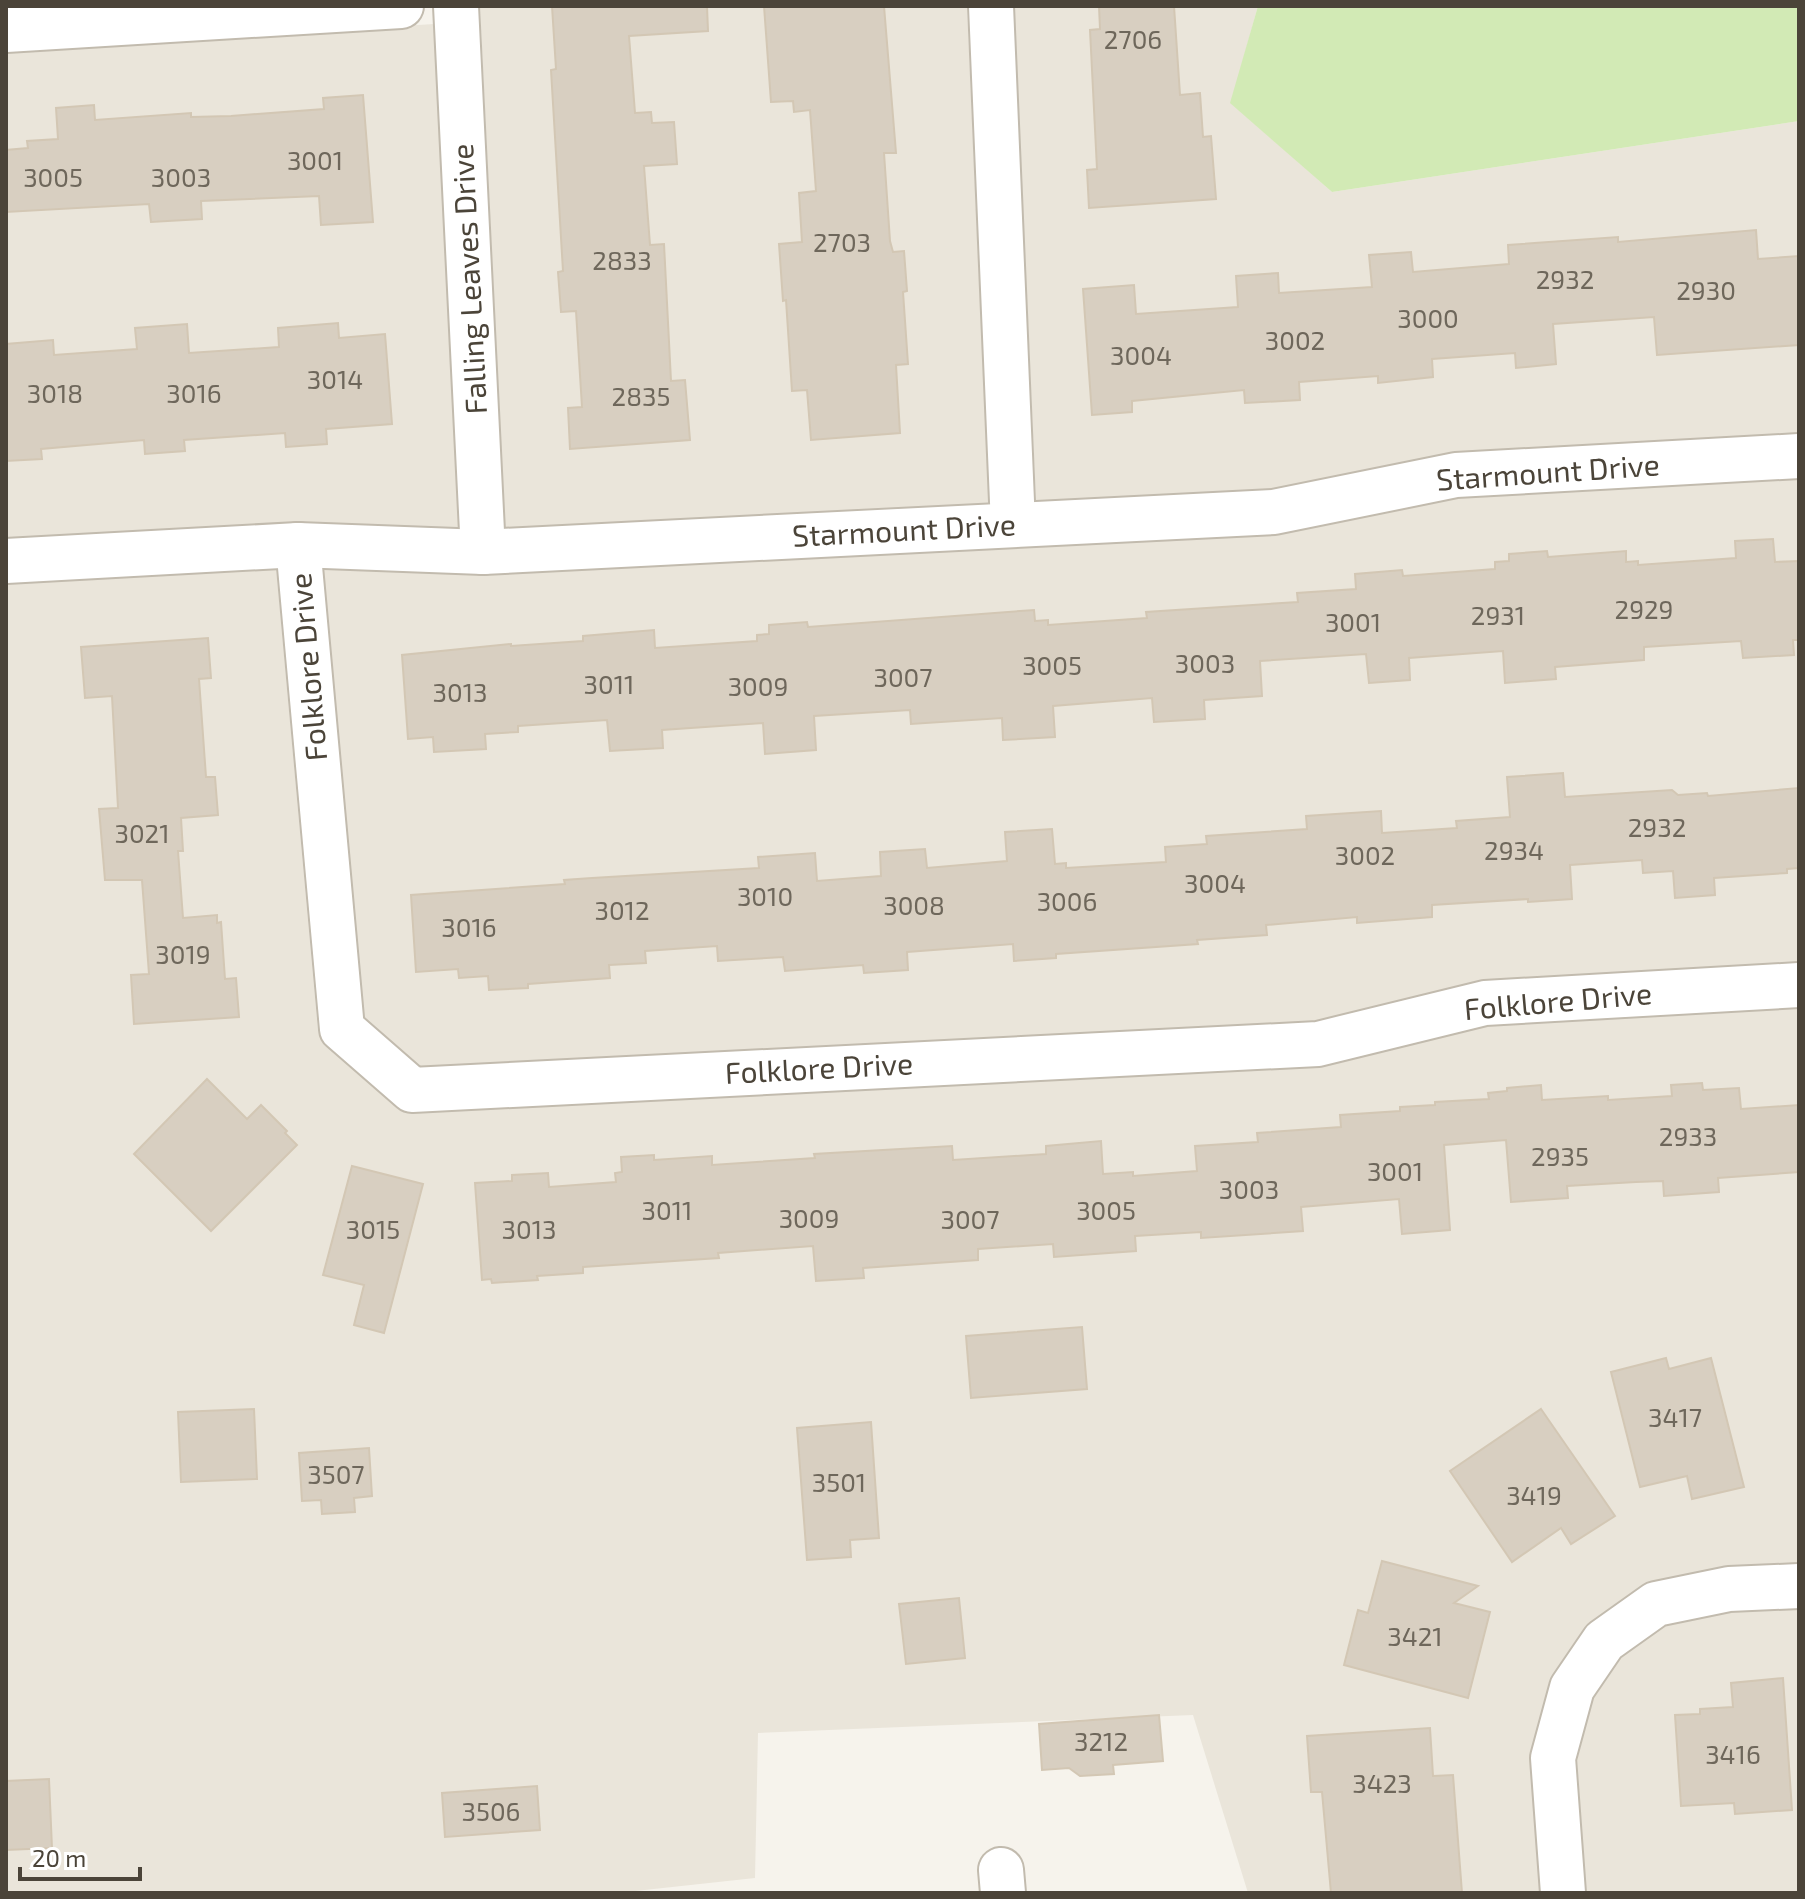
<svg xmlns="http://www.w3.org/2000/svg" width="1805" height="1899" font-family="'Exo 2',sans-serif">
<style>
.residential{fill:#eae5da}
.green{fill:#d2eab5}
.building{fill:#d8cfc1;stroke:#d3c7b4;stroke-width:2}
.lines{fill:none;stroke-linecap:round;stroke-linejoin:round}
.street-casing{stroke:#c2bbae;stroke-width:48}
.street{stroke:#fff;stroke-width:44}
.labels{text-anchor:middle;stroke-width:6;stroke-linejoin:round;paint-order:stroke}
.number-label{font-size:26px;fill:#6e675b}
.street-label{font-size:30px;fill:#4b4439;stroke:#fff}
</style>
<rect width="100%" height="100%" fill="#f6f3ec"/>
<!-- residential -->
<g class="residential">
<path d="M 480,6 L 967,6 L 989,506 L 505,530 Z"/>
<path d="M 1014,6 L 1258,6 L 1231,103 L 1332,192 L 1799,121 L 1799,435 L 1271,491 L 1036,503 Z"/>
<path d="M 434,24 L 459,530 L 320,525 L 319,522 L 6,540 L 6,51 Z"/>
<path d="M 1799,477 L 1799,964 L 1314,1023 L 421,1068 L 364,1019 L 323,567 L 461,572 L 461,574 L 1274,532 L 1460,496 Z"/>
<path d="M 276,567 L 318,1031 L 325,1044 L 396,1104 L 1488,1024 L 1799,1006 L 1799,1565 L 1590,1625 L 1550,1683 L 1531,1754 L 1540,1893 L 1248,1893 L 1193,1715 L 758,1733 L 755,1878 L 617,1893 L 6,1893 L 6,582 Z"/>
<path d="M 1799,1606 L 1799,1893 L 1586,1893 L 1577,1760 L 1594,1695 L 1622,1655 L 1666,1624 L 1732,1610 Z"/>
</g>
<!-- green -->
<path class="green" d="M 1258,6 L 1799,6 L 1799,121 L 1332,192 L 1230,103 Z"/>
<!-- building -->
<g class="building">
<path d="M 552,6 L 707,6 L 708,31 L 629,36 L 635,113 L 651,112 L 652,123 L 674,122 L 677,164 L 644,166 L 650,245 L 664,244 L 671,381 L 685,380 L 690,440 L 570,449 L 568,408 L 582,407 L 576,311 L 561,312 L 558,272 L 563,271 L 551,70 L 556,69 Z"/>
<path d="M 764,6 L 884,6 L 896,153 L 884,153 L 890,241 L 893,252 L 904,251 L 907,291 L 903,292 L 908,364 L 896,365 L 900,433 L 811,440 L 807,390 L 792,391 L 786,300 L 783,301 L 779,244 L 802,242 L 799,193 L 816,191 L 810,110 L 794,112 L 793,101 L 771,102 Z"/>
<path d="M 1099,6 L 1174,6 L 1180,95 L 1200,93 L 1203,137 L 1211,136 L 1216,199 L 1089,208 L 1087,170 L 1097,169 L 1090,30 L 1100,29 Z"/>
<path d="M 363,95 L 373,222 L 321,225 L 319,196 L 201,201 L 202,219 L 151,222 L 149,204 L 6,212 L 6,150 L 28,148 L 27,141 L 58,139 L 56,108 L 94,105 L 95,120 L 191,113 L 191,117 L 231,116 L 324,109 L 323,98 Z"/>
<path d="M 1756,230 L 1758,259 L 1799,256 L 1799,345 L 1657,355 L 1654,317 L 1553,324 L 1556,364 L 1516,368 L 1515,353 L 1432,359 L 1433,377 L 1378,383 L 1378,376 L 1299,382 L 1300,400 L 1245,403 L 1244,390 L 1132,401 L 1132,412 L 1092,415 L 1083,289 L 1134,285 L 1136,314 L 1238,307 L 1236,276 L 1278,273 L 1279,293 L 1372,287 L 1369,255 L 1411,252 L 1413,272 L 1509,264 L 1508,245 L 1618,237 L 1618,242 Z"/>
<path d="M 338,323 L 339,338 L 385,334 L 392,424 L 326,429 L 327,444 L 286,447 L 285,433 L 184,440 L 185,451 L 145,454 L 144,440 L 41,449 L 42,459 L 6,461 L 6,344 L 53,340 L 54,355 L 137,349 L 135,328 L 187,324 L 189,353 L 279,347 L 278,328 Z"/>
<path d="M 1773,539 L 1775,562 L 1799,561 L 1799,640 L 1793,640 L 1794,655 L 1743,658 L 1741,641 L 1644,647 L 1644,660 L 1555,667 L 1556,679 L 1505,683 L 1503,651 L 1409,658 L 1410,680 L 1369,683 L 1366,654 L 1260,661 L 1262,696 L 1204,700 L 1205,719 L 1154,722 L 1152,698 L 1053,706 L 1055,737 L 1003,740 L 1002,718 L 911,724 L 910,710 L 814,716 L 816,750 L 765,754 L 763,723 L 662,730 L 663,748 L 610,751 L 607,720 L 518,726 L 518,732 L 485,734 L 486,749 L 434,752 L 433,737 L 408,739 L 402,655 L 511,644 L 511,646 L 583,641 L 583,636 L 654,630 L 655,648 L 757,641 L 757,635 L 769,634 L 769,625 L 807,622 L 808,627 L 1034,610 L 1035,621 L 1048,620 L 1048,625 L 1147,618 L 1146,612 L 1298,602 L 1297,593 L 1356,589 L 1355,574 L 1402,570 L 1403,576 L 1495,569 L 1495,562 L 1509,561 L 1509,554 L 1547,551 L 1548,557 L 1626,551 L 1626,562 L 1638,561 L 1638,565 L 1736,558 L 1735,541 Z"/>
<path d="M 208,638 L 211,678 L 199,679 L 206,777 L 215,777 L 218,815 L 181,818 L 183,851 L 178,851 L 183,918 L 217,915 L 217,923 L 221,922 L 225,979 L 236,978 L 239,1017 L 134,1024 L 131,975 L 149,974 L 142,880 L 105,880 L 99,809 L 118,808 L 112,696 L 85,698 L 81,647 Z"/>
<path d="M 1563,773 L 1565,797 L 1672,790 L 1678,795 L 1707,793 L 1708,796 L 1799,788 L 1799,868 L 1787,869 L 1787,873 L 1714,878 L 1715,895 L 1675,898 L 1673,871 L 1643,873 L 1642,860 L 1570,865 L 1572,899 L 1528,902 L 1528,899 L 1432,905 L 1432,917 L 1357,923 L 1357,917 L 1266,925 L 1267,935 L 1197,940 L 1198,944 L 1056,954 L 1056,958 L 1014,961 L 1013,944 L 907,952 L 908,970 L 864,973 L 863,965 L 785,971 L 783,957 L 718,961 L 717,946 L 645,951 L 646,963 L 609,965 L 610,978 L 528,984 L 528,988 L 489,990 L 488,976 L 459,978 L 458,969 L 416,972 L 411,895 L 565,884 L 564,880 L 592,878 L 759,868 L 758,857 L 815,853 L 817,881 L 881,876 L 880,852 L 925,849 L 927,868 L 1007,861 L 1005,832 L 1052,829 L 1055,864 L 1066,863 L 1066,868 L 1166,862 L 1165,847 L 1207,844 L 1206,836 L 1307,829 L 1306,816 L 1381,811 L 1382,833 L 1457,828 L 1456,821 L 1510,817 L 1507,777 Z"/>
<path d="M 207,1079 L 247,1119 L 261,1105 L 287,1131 L 285,1133 L 297,1145 L 211,1231 L 134,1154 Z"/>
<path d="M 1702,1083 L 1703,1090 L 1739,1088 L 1741,1109 L 1799,1105 L 1799,1172 L 1718,1178 L 1719,1192 L 1664,1196 L 1663,1181 L 1636,1182 L 1567,1186 L 1568,1198 L 1511,1202 L 1506,1140 L 1444,1145 L 1450,1230 L 1402,1234 L 1399,1199 L 1301,1207 L 1303,1231 L 1201,1238 L 1201,1232 L 1135,1236 L 1136,1251 L 1054,1257 L 1053,1244 L 978,1249 L 978,1260 L 863,1268 L 864,1278 L 816,1281 L 813,1246 L 718,1253 L 719,1258 L 583,1267 L 583,1273 L 537,1276 L 538,1280 L 492,1283 L 491,1279 L 482,1280 L 475,1183 L 512,1181 L 512,1175 L 548,1173 L 549,1187 L 616,1182 L 615,1173 L 622,1172 L 621,1157 L 654,1155 L 654,1160 L 712,1156 L 712,1165 L 815,1158 L 814,1154 L 952,1146 L 953,1160 L 1046,1154 L 1046,1146 L 1101,1141 L 1103,1174 L 1133,1172 L 1133,1176 L 1197,1171 L 1195,1146 L 1258,1142 L 1257,1133 L 1341,1127 L 1340,1115 L 1400,1111 L 1400,1107 L 1435,1105 L 1435,1102 L 1489,1099 L 1488,1093 L 1507,1091 L 1507,1088 L 1541,1085 L 1542,1100 L 1608,1096 L 1608,1100 L 1672,1096 L 1671,1085 Z"/>
<path d="M 352,1166 L 423,1184 L 384,1333 L 354,1325 L 364,1285 L 323,1275 Z"/>
<path d="M 1082,1327 L 1087,1389 L 971,1398 L 966,1336 Z"/>
<path d="M 1666,1358 L 1669,1369 L 1711,1358 L 1744,1487 L 1692,1499 L 1687,1476 L 1640,1487 L 1611,1372 Z"/>
<path d="M 254,1409 L 257,1479 L 181,1482 L 178,1412 Z"/>
<path d="M 1541,1409 L 1615,1516 L 1571,1544 L 1561,1528 L 1512,1562 L 1450,1471 Z"/>
<path d="M 871,1422 L 879,1538 L 850,1540 L 851,1557 L 807,1560 L 797,1428 Z"/>
<path d="M 369,1448 L 372,1496 L 354,1498 L 355,1512 L 322,1514 L 321,1500 L 302,1501 L 299,1453 Z"/>
<path d="M 1382,1561 L 1478,1586 L 1454,1603 L 1490,1612 L 1468,1698 L 1344,1665 L 1358,1610 L 1368,1613 Z"/>
<path d="M 959,1598 L 965,1658 L 906,1664 L 899,1604 Z"/>
<path d="M 1783,1678 L 1792,1810 L 1735,1814 L 1734,1803 L 1681,1806 L 1675,1715 L 1700,1714 L 1700,1709 L 1733,1707 L 1731,1683 Z"/>
<path d="M 1159,1715 L 1163,1761 L 1113,1765 L 1114,1774 L 1080,1776 L 1069,1768 L 1042,1770 L 1039,1724 Z"/>
<path d="M 1430,1728 L 1433,1776 L 1453,1775 L 1462,1893 L 1331,1893 L 1322,1792 L 1311,1792 L 1307,1736 Z"/>
<path d="M 49,1779 L 52,1848 L 6,1850 L 6,1781 Z"/>
<path d="M 537,1786 L 540,1830 L 445,1837 L 442,1793 Z"/>
</g>
<g class="lines">
<defs>
<g id="street">
<path d="M 456,6 L 483,552"/>
<path d="M 991,6 L 1013,525"/>
<path d="M 6,30 L 401,6"/>
<path d="M 298,545 L 342,1029 L 412,1090 L 1318,1044 L 1485,1003 L 1799,985"/>
<path d="M 6,561 L 298,545 L 483,552 L 1274,512 L 1456,475 L 1799,456"/>
<path d="M 1001,1870 L 1003,1893"/>
<path d="M 1563,1893 L 1553,1758 L 1572,1688 L 1604,1641 L 1656,1604 L 1729,1589 L 1799,1586"/>
</g>
</defs>
<!-- street casing -->
<use href="#street" class="street-casing"/>
<!-- street -->
<use href="#street" class="street"/>
</g>
<g class="labels">
<!-- number labels -->
<g class="number-label">
<text x="1133" y="49">2706</text>
<text x="315" y="170">3001</text>
<text x="53" y="187">3005</text>
<text x="181" y="187">3003</text>
<text x="842" y="252">2703</text>
<text x="622" y="270">2833</text>
<text x="1565" y="289">2932</text>
<text x="1706" y="300">2930</text>
<text x="1428" y="328">3000</text>
<text x="1295" y="350">3002</text>
<text x="1141" y="365">3004</text>
<text x="335" y="389">3014</text>
<text x="55" y="403">3018</text>
<text x="194" y="403">3016</text>
<text x="641" y="406">2835</text>
<text x="1644" y="619">2929</text>
<text x="1498" y="625">2931</text>
<text x="1353" y="632">3001</text>
<text x="1205" y="673">3003</text>
<text x="1052" y="675">3005</text>
<text x="903" y="687">3007</text>
<text x="609" y="694">3011</text>
<text x="758" y="696">3009</text>
<text x="460" y="702">3013</text>
<text x="1657" y="837">2932</text>
<text x="142" y="843">3021</text>
<text x="1514" y="860">2934</text>
<text x="1365" y="865">3002</text>
<text x="1215" y="893">3004</text>
<text x="765" y="906">3010</text>
<text x="1067" y="911">3006</text>
<text x="914" y="915">3008</text>
<text x="622" y="920">3012</text>
<text x="469" y="937">3016</text>
<text x="183" y="964">3019</text>
<text x="1688" y="1146">2933</text>
<text x="1560" y="1166">2935</text>
<text x="1395" y="1181">3001</text>
<text x="1249" y="1199">3003</text>
<text x="667" y="1220">3011</text>
<text x="1106" y="1220">3005</text>
<text x="809" y="1228">3009</text>
<text x="970" y="1229">3007</text>
<text x="373" y="1239">3015</text>
<text x="529" y="1239">3013</text>
<text x="1675" y="1427">3417</text>
<text x="336" y="1484">3507</text>
<text x="839" y="1492">3501</text>
<text x="1534" y="1505">3419</text>
<text x="1415" y="1646">3421</text>
<text x="1101" y="1751">3212</text>
<text x="1733" y="1764">3416</text>
<text x="1382" y="1793">3423</text>
<text x="491" y="1821">3506</text>
</g>
<!-- street labels -->
<g class="street-label">
<text transform="translate(470 279) rotate(-93)" y="10">Falling Leaves Drive</text>
<text transform="translate(1548 473) rotate(-4)" y="10">Starmount Drive</text>
<text transform="translate(904 531) rotate(-3)" y="10">Starmount Drive</text>
<text transform="translate(309 667) rotate(-95)" y="10">Folklore Drive</text>
<text transform="translate(1558 1002) rotate(-5)" y="10">Folklore Drive</text>
<text transform="translate(819 1069) rotate(-3)" y="10">Folklore Drive</text>
</g>
</g>
<!-- border -->
<rect width="1805" height="1899" fill="none" stroke="#4b4439" stroke-width="16"/>
<!-- scale -->
<path d="M20 1867v12h120v-12" fill="none" stroke="#4b4439" stroke-width="4"/>
<text x="32" y="1867" font-size="24" fill="#4b4439" stroke="#ffffff" stroke-width="6" paint-order="stroke">20 m</text>
</svg>
